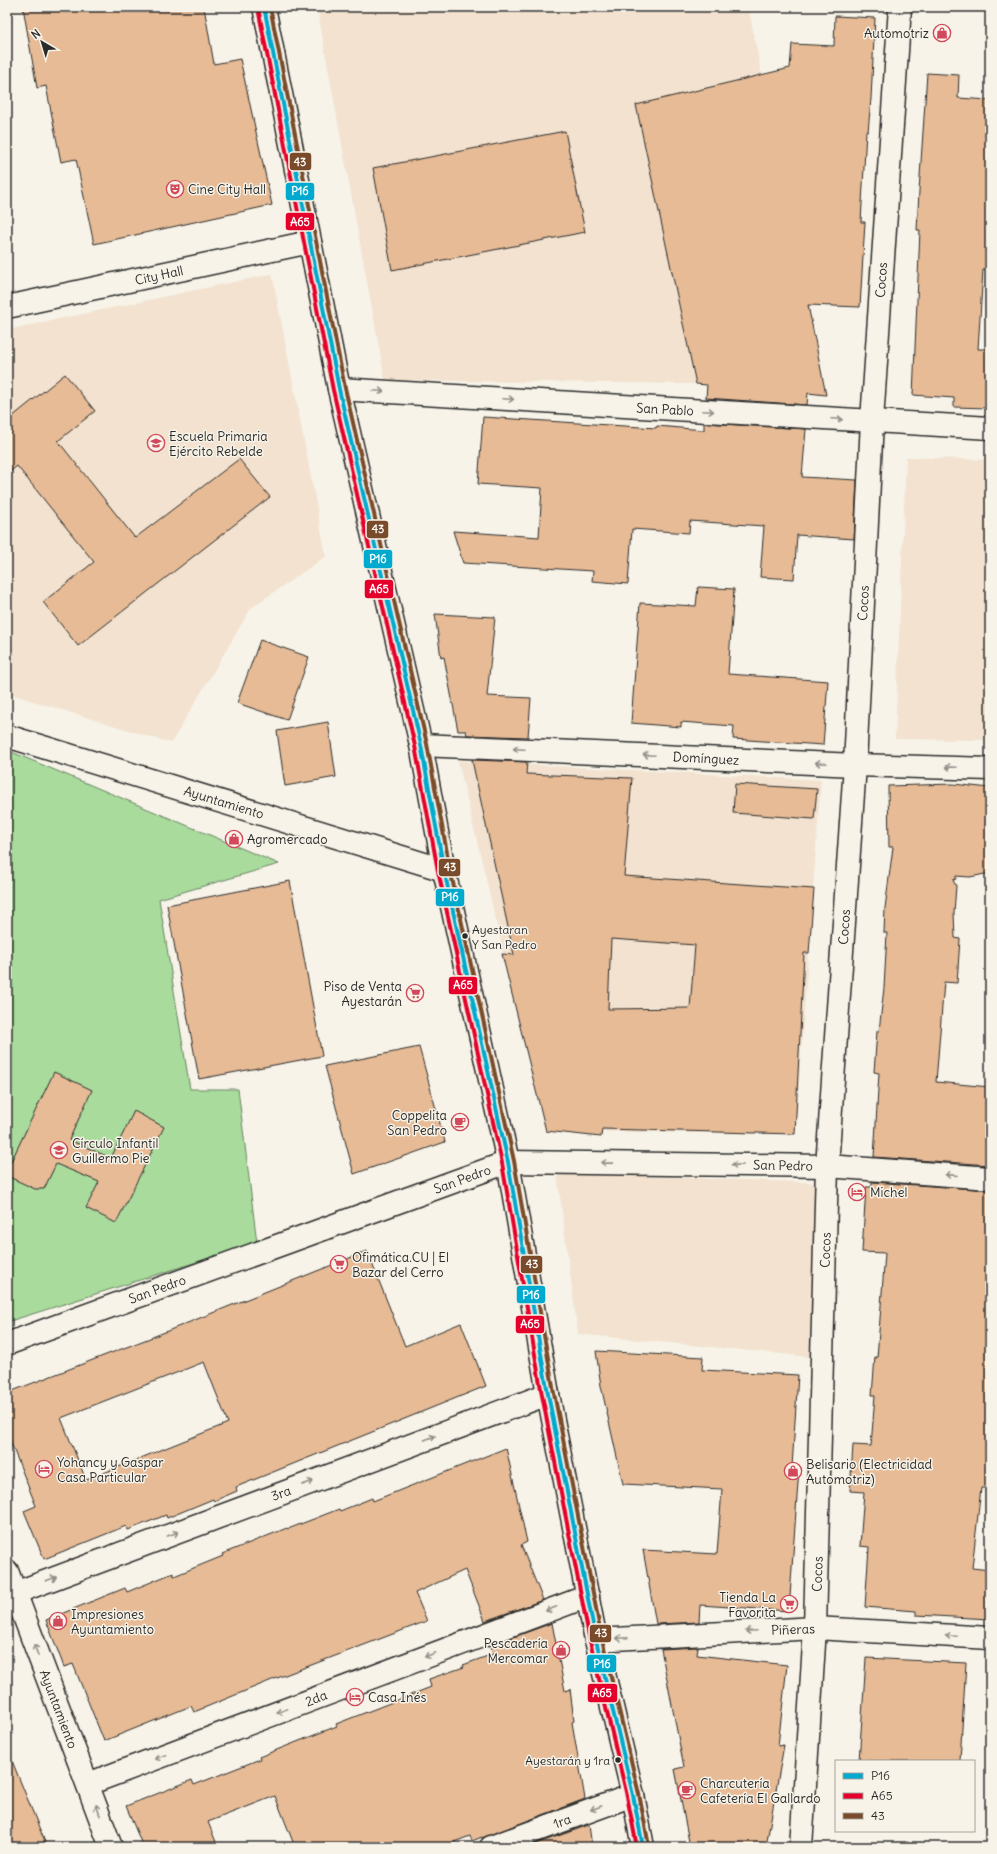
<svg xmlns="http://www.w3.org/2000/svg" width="997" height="1854" font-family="Delius,sans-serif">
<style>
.built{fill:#f2e2cf}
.green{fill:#a8db9c;stroke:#6a8364}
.building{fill:#e6bb96;stroke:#2b2b2b;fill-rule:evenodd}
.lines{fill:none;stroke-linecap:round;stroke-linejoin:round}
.minor-casing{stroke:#2b2b2b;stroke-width:25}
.major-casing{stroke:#2b2b2b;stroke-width:25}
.minor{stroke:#f7f3e8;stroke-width:22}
.major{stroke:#f7f3e8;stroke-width:22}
.bus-1-casing{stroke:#f7f3e8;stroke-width:7}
.bus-2-casing{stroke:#f7f3e8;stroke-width:7}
.bus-3-casing{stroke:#f7f3e8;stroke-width:7}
.bus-1{stroke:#00a9ce;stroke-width:4}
.bus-2{stroke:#e4002b;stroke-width:4}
.bus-3{stroke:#7a4b2a;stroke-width:4}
.oneway{stroke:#918f8a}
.bus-dot{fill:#2b2b2b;stroke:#f7f3e8;stroke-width:1.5}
.labels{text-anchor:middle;stroke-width:3;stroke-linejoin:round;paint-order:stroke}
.bus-label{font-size:12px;fill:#2b2b2b;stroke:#f7f3e8;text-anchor:start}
.poi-label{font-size:13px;fill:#2b2b2b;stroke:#f7f3e8;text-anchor:start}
.street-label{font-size:13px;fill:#2b2b2b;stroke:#f7f3e8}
.line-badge{stroke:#f7f3e8;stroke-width:1.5}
.badge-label{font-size:11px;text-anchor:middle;font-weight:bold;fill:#fff}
</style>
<rect width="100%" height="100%" fill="#f7f3e8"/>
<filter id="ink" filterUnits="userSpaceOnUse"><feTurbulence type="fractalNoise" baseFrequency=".025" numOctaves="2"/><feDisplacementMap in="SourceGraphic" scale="8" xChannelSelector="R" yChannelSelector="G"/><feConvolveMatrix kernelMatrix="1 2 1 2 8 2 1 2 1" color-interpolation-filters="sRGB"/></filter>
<g filter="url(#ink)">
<!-- built -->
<g class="built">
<path d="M 317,7 L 555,7 L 749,11 L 826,395 L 696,384 L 385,380 Z"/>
<path d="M 272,274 L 326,556 L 251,608 L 171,743 L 7,693 L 7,330 Z"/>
<path d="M 906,457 L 990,460 L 990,740 L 895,739 Z"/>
<path d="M 458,761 L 821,780 L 795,1134 L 546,1131 Z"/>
<path d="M 557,1173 L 820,1183 L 812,1357 L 578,1334 Z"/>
</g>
<!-- green -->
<path class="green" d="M 7,750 L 279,864 L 159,899 L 190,1089 L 238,1089 L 257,1243 L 7,1322 Z"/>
<!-- building -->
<g class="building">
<path d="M 23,7 L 204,7 L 214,64 L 240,59 L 272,205 L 94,244 L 76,159 L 61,162 L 46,86 L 37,88 Z"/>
<path d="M 835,16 L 875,18 L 871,99 L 868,132 L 866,131 L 861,222 L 865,222 L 860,307 L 808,305 L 826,395 L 808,393 L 807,405 L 706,398 L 707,385 L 696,384 L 636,105 L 790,68 L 792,44 L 834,46 Z"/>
<path d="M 927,73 L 959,75 L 958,98 L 990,100 L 990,270 L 983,270 L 978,349 L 990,349 L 987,408 L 954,407 L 954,398 L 913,395 L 920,230 L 917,230 L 919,191 Z"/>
<path d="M 565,131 L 585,232 L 392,270 L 373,168 Z"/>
<path d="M 65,374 L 95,411 L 58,441 L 135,538 L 239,459 L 270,497 L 78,646 L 43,602 L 94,562 L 17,466 L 7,474 L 7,421 Z"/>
<path d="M 483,417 L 656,428 L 657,426 L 704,430 L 704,423 L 806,429 L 802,477 L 857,480 L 854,539 L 797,535 L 794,579 L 760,577 L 764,526 L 690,521 L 689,533 L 632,529 L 628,584 L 592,581 L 593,571 L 463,563 L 453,531 L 539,537 L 542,488 L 478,484 Z"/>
<path d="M 698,587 L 734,589 L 728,674 L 828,681 L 823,745 L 733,739 L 734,726 L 681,722 L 681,727 L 631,723 L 640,603 L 696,606 Z"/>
<path d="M 435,614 L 495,617 L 487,696 L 531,698 L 528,737 L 467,735 L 466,731 L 458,731 L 444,657 L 441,658 Z"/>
<path d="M 260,640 L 309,657 L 287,720 L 237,703 Z"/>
<path d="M 328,722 L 336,777 L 285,786 L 277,731 Z"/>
<path d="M 472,760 L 527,762 L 526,774 L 632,778 L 624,876 L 814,889 L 809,953 L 804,953 L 795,1134 L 602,1129 L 601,1137 L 546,1131 L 502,954 L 514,955 ZM 611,939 L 695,945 L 690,1008 L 608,1009 Z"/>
<path d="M 735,784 L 817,789 L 814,819 L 733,813 Z"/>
<path d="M 953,784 L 990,788 L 990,873 L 970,877 L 956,876 L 956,879 L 953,880 L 956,886 L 954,913 L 955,938 L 960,939 L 957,983 L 944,982 L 936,1082 L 990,1087 L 990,1165 L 874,1157 L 879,1073 L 874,1072 L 877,1031 L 879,1031 L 884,988 L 887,933 L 884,933 L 885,908 L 893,847 L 889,847 L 888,786 Z"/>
<path d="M 290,881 L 322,1056 L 199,1079 L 167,905 Z"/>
<path d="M 419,1047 L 445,1142 L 354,1174 L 325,1066 Z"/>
<path d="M 54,1072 L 92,1090 L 69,1140 L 111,1158 L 134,1111 L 164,1127 L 116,1223 L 86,1208 L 99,1182 L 56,1164 L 44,1189 L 35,1189 L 7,1176 L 7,1170 Z"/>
<path d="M 872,1182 L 990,1190 L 990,1488 L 981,1488 L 972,1568 L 990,1570 L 990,1619 L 916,1615 L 916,1611 L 865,1607 L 869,1547 L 860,1546 L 864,1492 L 850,1491 L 853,1445 L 871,1446 L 875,1395 L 872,1395 L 875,1357 L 877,1358 L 885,1253 L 862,1252 L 866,1187 L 872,1187 Z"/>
<path d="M 367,1251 L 405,1346 L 461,1323 L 486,1386 L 236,1487 L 237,1491 L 214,1501 L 213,1499 L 167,1518 L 166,1515 L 128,1530 L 126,1526 L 44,1559 L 24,1511 L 36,1506 L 7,1433 L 7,1393 L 150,1338 ZM 204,1362 L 228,1423 L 86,1480 L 61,1418 Z"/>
<path d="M 596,1351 L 703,1357 L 702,1370 L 798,1375 L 792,1467 L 799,1468 L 789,1611 L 700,1605 L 699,1622 L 656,1624 L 643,1550 L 717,1554 L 722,1489 L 623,1484 L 601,1386 Z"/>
<path d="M 506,1448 L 527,1542 L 521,1545 L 543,1600 L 485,1621 L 465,1570 L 415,1593 L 427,1621 L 272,1680 L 194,1712 L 191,1706 L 104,1741 L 73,1664 L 64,1667 L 46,1620 L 125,1588 L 127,1592 L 173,1573 L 174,1576 L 223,1556 L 222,1554 L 287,1528 L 288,1529 L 339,1509 L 340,1511 L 372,1498 L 373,1501 Z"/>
<path d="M 552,1623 L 565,1691 L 570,1689 L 574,1721 L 572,1722 L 585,1799 L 482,1838 L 482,1837 L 472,1841 L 470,1836 L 441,1847 L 295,1847 L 275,1796 L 208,1822 L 218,1847 L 143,1847 L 126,1806 L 192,1780 L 194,1785 L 260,1759 L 259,1757 L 337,1726 L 336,1724 L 431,1687 L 429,1679 L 464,1667 L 463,1665 L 493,1654 L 491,1648 L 495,1646 L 495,1644 Z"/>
<path d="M 698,1647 L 697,1655 L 787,1665 L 778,1746 L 784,1745 L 766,1847 L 690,1847 L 675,1769 L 684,1767 L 661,1649 Z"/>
<path d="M 866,1658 L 966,1663 L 960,1761 L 859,1761 Z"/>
<path d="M 7,1751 L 8,1751 L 47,1847 L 7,1847 Z"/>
<path d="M 589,1825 L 592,1847 L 527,1847 Z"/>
</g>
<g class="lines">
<defs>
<g id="minor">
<path d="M 7,307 L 310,242"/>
<path d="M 339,389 L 990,428"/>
<path d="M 7,740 L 7,736 L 444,870"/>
<path d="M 421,745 L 855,765 L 990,769"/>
<path d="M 7,1344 L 508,1162 L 827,1166 L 990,1178"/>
<path d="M 7,1571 L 111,1847"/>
<path d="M 15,1593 L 548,1394"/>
<path d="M 596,1640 L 815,1628 L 990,1638"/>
<path d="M 88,1784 L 588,1596"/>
<path d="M 491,1847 L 633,1795"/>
<path d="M 801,1847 L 815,1628 L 827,1166 L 855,765 L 872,421 L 900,7"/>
</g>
<path id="major" d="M 264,7 L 339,389 L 421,745 L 444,870 L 508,1162 L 548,1394 L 596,1640 L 633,1795 L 643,1847"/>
</defs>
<!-- minor casing -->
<use href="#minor" class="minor-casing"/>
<!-- major casing -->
<use href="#major" class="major-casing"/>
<!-- minor -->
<use href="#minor" class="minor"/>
<!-- major -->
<use href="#major" class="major"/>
<defs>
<path id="bus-1" d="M 264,7 L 339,389 L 421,745 L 444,870 L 508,1162 L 548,1394 L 596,1640 L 633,1795 L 643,1847"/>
<path id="bus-2" d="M 258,8 L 333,390 L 415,746 L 438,871 L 502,1163 L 542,1395 L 590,1641 L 627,1796 L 637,1847"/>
<path id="bus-3" d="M 270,7 L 345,388 L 427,744 L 450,869 L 514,1161 L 554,1393 L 602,1639 L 639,1794 L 649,1846"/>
</defs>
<!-- bus-1 casing -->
<use href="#bus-1" class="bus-1-casing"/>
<!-- bus-2 casing -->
<use href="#bus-2" class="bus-2-casing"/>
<!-- bus-3 casing -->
<use href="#bus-3" class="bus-3-casing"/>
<!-- bus-1 -->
<use href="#bus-1" class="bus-1"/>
<!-- bus-2 -->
<use href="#bus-2" class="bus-2"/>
<!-- bus-3 -->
<use href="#bus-3" class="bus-3"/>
</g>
<!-- one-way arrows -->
<defs><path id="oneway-shaft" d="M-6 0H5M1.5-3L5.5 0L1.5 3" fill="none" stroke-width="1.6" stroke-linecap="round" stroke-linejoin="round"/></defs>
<g class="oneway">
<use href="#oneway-shaft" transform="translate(378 391) rotate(3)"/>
<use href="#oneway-shaft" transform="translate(508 399) rotate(3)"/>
<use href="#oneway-shaft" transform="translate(708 411) rotate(3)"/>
<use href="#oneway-shaft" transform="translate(837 419) rotate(3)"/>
<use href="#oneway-shaft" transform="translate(519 749) rotate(-177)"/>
<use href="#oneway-shaft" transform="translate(649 755) rotate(-177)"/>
<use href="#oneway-shaft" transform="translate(821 763) rotate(-177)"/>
<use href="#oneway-shaft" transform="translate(951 767) rotate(-178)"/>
<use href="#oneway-shaft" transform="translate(607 1163) rotate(-179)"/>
<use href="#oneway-shaft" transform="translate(737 1165) rotate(-179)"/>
<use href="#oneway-shaft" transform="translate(951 1175) rotate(-176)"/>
<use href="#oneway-shaft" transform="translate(430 1438) rotate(-20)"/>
<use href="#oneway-shaft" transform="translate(308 1483) rotate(-20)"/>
<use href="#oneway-shaft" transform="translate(173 1534) rotate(-20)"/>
<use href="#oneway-shaft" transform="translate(51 1579) rotate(-20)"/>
<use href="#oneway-shaft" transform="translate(551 1609) rotate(159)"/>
<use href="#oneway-shaft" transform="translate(751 1631) rotate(177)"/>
<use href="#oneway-shaft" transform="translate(951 1636) rotate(-177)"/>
<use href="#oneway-shaft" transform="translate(622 1638) rotate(177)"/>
<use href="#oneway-shaft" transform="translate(36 1650) rotate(-111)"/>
<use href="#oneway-shaft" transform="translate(430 1655) rotate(159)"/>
<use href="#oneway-shaft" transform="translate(282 1711) rotate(159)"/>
<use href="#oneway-shaft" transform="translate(160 1757) rotate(159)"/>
<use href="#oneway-shaft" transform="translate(596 1808) rotate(160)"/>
<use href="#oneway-shaft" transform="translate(98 1810) rotate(-110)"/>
</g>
</g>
<!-- icons -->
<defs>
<symbol id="shop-ring" viewBox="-11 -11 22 22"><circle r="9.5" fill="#f7f3e8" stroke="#d1495b" stroke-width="1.5"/><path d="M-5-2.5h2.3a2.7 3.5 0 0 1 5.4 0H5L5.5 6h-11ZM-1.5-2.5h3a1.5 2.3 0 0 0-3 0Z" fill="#d1495b"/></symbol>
<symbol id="theatre-ring" viewBox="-11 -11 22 22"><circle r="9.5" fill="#f7f3e8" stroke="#d1495b" stroke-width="1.5"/><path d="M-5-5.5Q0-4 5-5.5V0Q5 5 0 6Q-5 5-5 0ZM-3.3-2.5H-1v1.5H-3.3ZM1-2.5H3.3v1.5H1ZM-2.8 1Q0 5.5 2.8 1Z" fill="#d1495b"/></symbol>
<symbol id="school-ring" viewBox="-11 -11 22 22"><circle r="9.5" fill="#f7f3e8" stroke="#d1495b" stroke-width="1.5"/><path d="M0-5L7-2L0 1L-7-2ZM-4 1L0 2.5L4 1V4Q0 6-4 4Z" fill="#d1495b"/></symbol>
<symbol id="supermarket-ring" viewBox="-11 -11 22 22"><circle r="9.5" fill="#f7f3e8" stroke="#d1495b" stroke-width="1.5"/><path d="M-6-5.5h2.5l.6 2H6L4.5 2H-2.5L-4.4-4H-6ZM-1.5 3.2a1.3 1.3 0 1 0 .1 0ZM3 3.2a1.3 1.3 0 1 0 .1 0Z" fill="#d1495b"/></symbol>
<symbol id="cafe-ring" viewBox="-11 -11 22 22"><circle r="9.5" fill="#f7f3e8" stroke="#d1495b" stroke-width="1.5"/><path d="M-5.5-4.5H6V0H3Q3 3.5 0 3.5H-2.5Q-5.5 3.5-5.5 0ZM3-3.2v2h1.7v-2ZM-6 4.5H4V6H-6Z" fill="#d1495b"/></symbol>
<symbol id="hotel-ring" viewBox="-11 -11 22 22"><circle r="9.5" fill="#f7f3e8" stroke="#d1495b" stroke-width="1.5"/><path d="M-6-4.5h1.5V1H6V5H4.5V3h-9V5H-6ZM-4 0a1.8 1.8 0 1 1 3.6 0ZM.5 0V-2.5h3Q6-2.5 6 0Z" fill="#d1495b"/></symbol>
</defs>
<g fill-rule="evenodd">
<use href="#shop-ring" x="932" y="23" width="20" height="20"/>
<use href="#theatre-ring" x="165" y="179" width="20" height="20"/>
<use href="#school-ring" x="146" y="433" width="20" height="20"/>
<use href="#shop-ring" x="224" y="829" width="20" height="20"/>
<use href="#supermarket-ring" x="405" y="983" width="20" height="20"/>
<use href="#cafe-ring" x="450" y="1112" width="20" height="20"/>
<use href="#school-ring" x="49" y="1140" width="20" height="20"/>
<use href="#hotel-ring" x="847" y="1182" width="20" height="20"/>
<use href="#supermarket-ring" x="329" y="1254" width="20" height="20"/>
<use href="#hotel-ring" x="34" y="1459" width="20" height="20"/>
<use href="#shop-ring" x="783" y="1461" width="20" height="20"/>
<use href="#supermarket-ring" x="779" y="1594" width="20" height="20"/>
<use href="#shop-ring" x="48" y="1611" width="20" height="20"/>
<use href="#shop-ring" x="551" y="1640" width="20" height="20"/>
<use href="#hotel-ring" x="345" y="1687" width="20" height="20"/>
<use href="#cafe-ring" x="677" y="1780" width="20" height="20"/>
</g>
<!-- markers -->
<g class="bus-dot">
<circle cx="465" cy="936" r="3.5"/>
<circle cx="618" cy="1760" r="3.5"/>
</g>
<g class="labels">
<!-- bus labels -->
<g class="bus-label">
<text x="472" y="934">Ayestaran<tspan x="472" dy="15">Y San Pedro</tspan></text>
<text x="610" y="1765" text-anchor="end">Ayestarán y 1ra</text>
</g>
<!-- poi labels -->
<g class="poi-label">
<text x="929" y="38" text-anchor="end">Automotriz</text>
<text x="188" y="194">Cine City Hall</text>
<text x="169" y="441">Escuela Primaria<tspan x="169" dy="15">Ejército Rebelde</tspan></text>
<text x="247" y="844">Agromercado</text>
<text x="402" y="991" text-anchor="end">Piso de Venta<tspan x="402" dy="15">Ayestarán</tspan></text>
<text x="447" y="1120" text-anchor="end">Coppelita<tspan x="447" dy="15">San Pedro</tspan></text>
<text x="72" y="1148">Círculo Infantil<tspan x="72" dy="15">Guillermo Pie</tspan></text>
<text x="870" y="1197">Michel</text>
<text x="352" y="1262">Ofimática.CU | El<tspan x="352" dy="15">Bazar del Cerro</tspan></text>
<text x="57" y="1467">Yohancy y Gaspar<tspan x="57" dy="15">Casa Particular</tspan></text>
<text x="806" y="1469">Belisario (Electricidad<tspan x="806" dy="15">Automotriz)</tspan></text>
<text x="776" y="1602" text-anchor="end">Tienda La<tspan x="776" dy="15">Favorita</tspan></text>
<text x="71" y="1619">Impresiones<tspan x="71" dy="15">Ayuntamiento</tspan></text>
<text x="548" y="1648" text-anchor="end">Pescadería<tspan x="548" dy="15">Mercomar</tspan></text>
<text x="368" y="1702">Casa Inés</text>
<text x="700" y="1788">Charcutería<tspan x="700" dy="15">Cafetería El Gallardo</tspan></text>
</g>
<!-- street labels -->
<g class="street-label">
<text transform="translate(159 275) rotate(-12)" y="5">City Hall</text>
<text transform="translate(881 280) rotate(-86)" y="5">Cocos</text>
<text transform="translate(665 409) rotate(3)" y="5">San Pablo</text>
<text transform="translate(863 603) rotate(-87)" y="5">Cocos</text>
<text transform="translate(706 758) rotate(3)" y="5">Domínguez</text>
<text transform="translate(224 802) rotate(17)" y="5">Ayuntamiento</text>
<text transform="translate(844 927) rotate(-86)" y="5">Cocos</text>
<text transform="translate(783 1165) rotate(1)" y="5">San Pedro</text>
<text transform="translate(462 1179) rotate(-20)" y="5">San Pedro</text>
<text transform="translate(825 1250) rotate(-88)" y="5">Cocos</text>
<text transform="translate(157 1289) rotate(-20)" y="5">San Pedro</text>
<text transform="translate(281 1493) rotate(-20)" y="5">3ra</text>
<text transform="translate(817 1574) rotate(-88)" y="5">Cocos</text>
<text transform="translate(793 1629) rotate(-2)" y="5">Piñeras</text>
<text transform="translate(316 1698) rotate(-21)" y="5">2da</text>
<text transform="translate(59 1709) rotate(69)" y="5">Ayuntamiento</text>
<text transform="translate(562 1821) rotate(-20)" y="5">1ra</text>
</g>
</g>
<g class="line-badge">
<rect x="289" y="152" width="23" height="19" rx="4" fill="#7a4b2a"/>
<rect x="285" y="182" width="30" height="19" rx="4" fill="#00a9ce"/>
<rect x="285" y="212" width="30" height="19" rx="4" fill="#e4002b"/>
<rect x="366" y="520" width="23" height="19" rx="4" fill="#7a4b2a"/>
<rect x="363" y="549" width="30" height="20" rx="4" fill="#00a9ce"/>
<rect x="364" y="579" width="30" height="20" rx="4" fill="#e4002b"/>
<rect x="438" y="858" width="23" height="19" rx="4" fill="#7a4b2a"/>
<rect x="435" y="888" width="30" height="19" rx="4" fill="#00a9ce"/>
<rect x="448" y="976" width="30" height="19" rx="4" fill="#e4002b"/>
<rect x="520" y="1255" width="23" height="19" rx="4" fill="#7a4b2a"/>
<rect x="516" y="1285" width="30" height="19" rx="4" fill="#00a9ce"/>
<rect x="515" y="1315" width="30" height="19" rx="4" fill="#e4002b"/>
<rect x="589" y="1624" width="23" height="19" rx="4" fill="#7a4b2a"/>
<rect x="586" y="1654" width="31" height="19" rx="4" fill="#00a9ce"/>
<rect x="587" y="1683" width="31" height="20" rx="4" fill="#e4002b"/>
</g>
<g class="badge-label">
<text x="300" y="166">43</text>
<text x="300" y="195">P16</text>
<text x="300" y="226">A65</text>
<text x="378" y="533">43</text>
<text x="378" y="563">P16</text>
<text x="379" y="593">A65</text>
<text x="450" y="871">43</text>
<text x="450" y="901">P16</text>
<text x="463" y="989">A65</text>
<text x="532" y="1268">43</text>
<text x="531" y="1299">P16</text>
<text x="530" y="1328">A65</text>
<text x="601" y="1637">43</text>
<text x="602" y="1668">P16</text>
<text x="602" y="1697">A65</text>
</g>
<!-- margin -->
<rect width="997" height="1854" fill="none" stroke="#f7f3e8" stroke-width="24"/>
<rect x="12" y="12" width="973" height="1830" fill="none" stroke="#2b2b2b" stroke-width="1.5" filter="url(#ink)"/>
<!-- legend -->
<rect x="835" y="1760" width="140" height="72" fill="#f7f3e8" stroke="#a5a39c"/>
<rect x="843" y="1773" width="20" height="6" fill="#00a9ce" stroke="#a5a39c"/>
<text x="871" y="1780" font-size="12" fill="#2b2b2b">P16</text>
<rect x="843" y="1793" width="20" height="6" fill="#e4002b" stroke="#a5a39c"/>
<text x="871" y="1800" font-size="12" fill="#2b2b2b">A65</text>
<rect x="843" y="1813" width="20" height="6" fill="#7a4b2a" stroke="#a5a39c"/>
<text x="871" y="1820" font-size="12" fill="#2b2b2b">43</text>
<!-- north arrow -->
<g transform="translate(42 42) rotate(322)" stroke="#f7f3e8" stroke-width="3" paint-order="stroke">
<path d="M0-3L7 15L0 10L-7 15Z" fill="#2b2b2b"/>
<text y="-6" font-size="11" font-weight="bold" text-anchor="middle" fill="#2b2b2b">N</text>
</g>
</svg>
